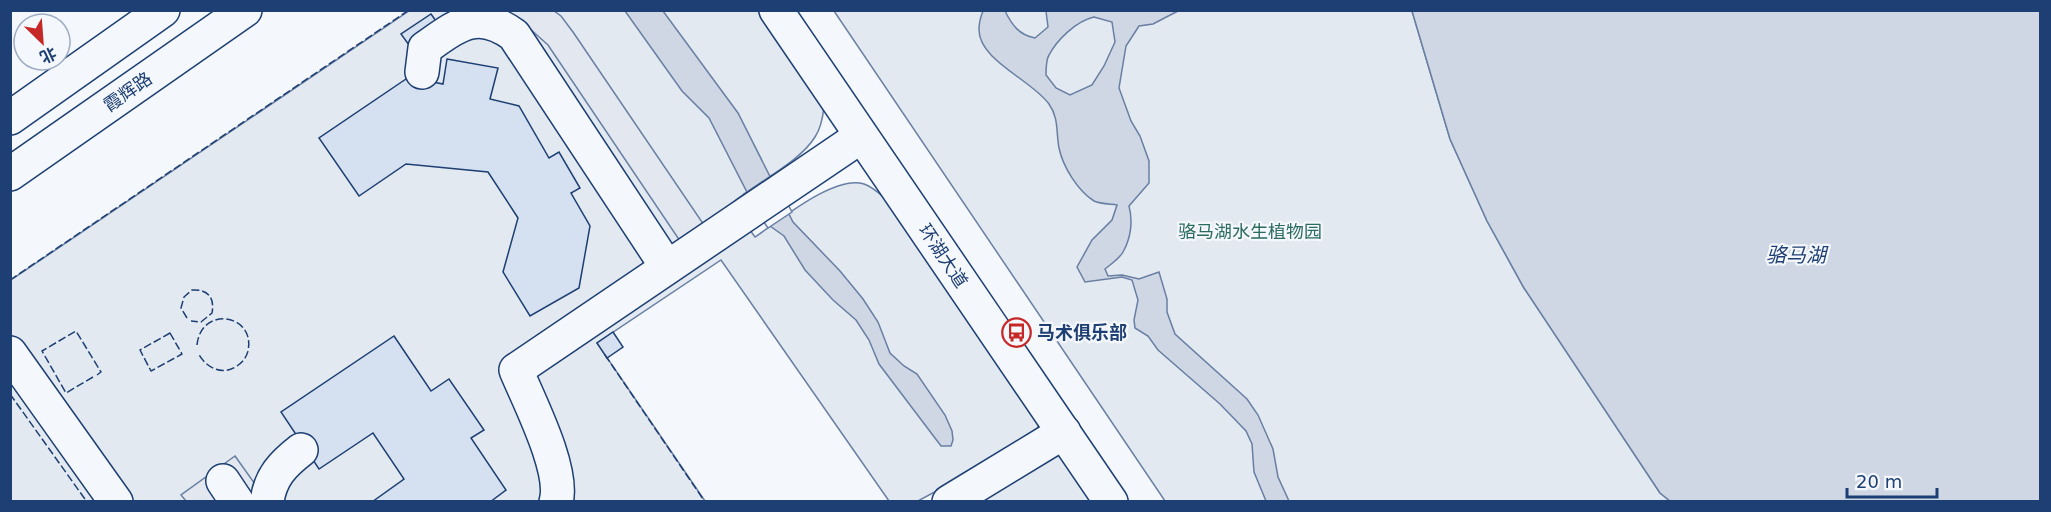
<svg xmlns="http://www.w3.org/2000/svg" width="2051" height="512" font-family="'DejaVu Sans','Noto Sans SC',sans-serif">
<style>
.green{fill:#e3e9f0;stroke:#687fa3;stroke-width:1.5}
.parking{fill:#e3e8f0;stroke:#687fa3;stroke-width:1.5}
.water{fill:#cfd7e4;stroke:#687fa3;stroke-width:1.5;fill-rule:evenodd}
.pier{fill:#f4f7fb;stroke:#687fa3;stroke-width:1.5}
.building{fill:#d5e0f0;stroke:#1d3f73;stroke-width:1.5}
.lines{fill:none;stroke-linecap:round;stroke-linejoin:round}
.minor-casing{stroke:#1d3f73;stroke-width:36}
.minor{stroke:#f4f7fb;stroke-width:33}
.fence{stroke:#1d3f73;stroke-width:1.5;stroke-dasharray:8 3;stroke-linecap:butt}
.labels{text-anchor:middle;stroke-width:4.5;stroke-linejoin:round;paint-order:stroke}
.street-label{font-size:18px;fill:#1d3f73;stroke:#f4f7fb}
.park-label{font-size:18px;fill:#2c6c60;stroke:#f4f7fb}
.poi-label{font-size:18px;font-weight:bold;fill:#1d3f73;stroke:#f4f7fb;text-anchor:start}
.water-label{font-size:20px;font-style:italic;fill:#1d3f73;stroke:#f4f7fb}
</style>
<rect width="100%" height="100%" fill="#f4f7fb"/>
<!-- green -->
<g class="green">
<path d="M 409,11 L 758,11 L 824,106 C 823,117 821,128 815,137 C 799,163 754,184 731,204 L 755,237 C 779,221 835,174 864,184 C 873,187 880,194 887,200 L 1040,422 L 1035,434 L 1007,453 L 918,501 L 889,501 L 721,260 L 597,343 L 705,501 L 11,502 L 11,280 Z"/>
<path d="M 834,11 L 1412,11 L 1450,139 L 1487,221 L 1524,288 L 1660,493 L 1670,501 L 1165,501 Z"/>
<path d="M 1056,451 L 1066,460 L 1094,502 L 964,502 Z"/>
</g>
<!-- parking -->
<g class="parking">
<path d="M 499,11 L 554,11 L 561,16 L 573,32 L 704,225 L 680,241 L 548,45 L 528,27 Z"/>
<path d="M 235,456 L 267,501 L 186,501 L 181,495 Z"/>
</g>
<!-- water -->
<g class="water">
<path d="M 625,11 L 663,11 L 738,113 L 793,222 L 840,271 L 863,299 L 878,322 L 890,353 L 904,366 L 917,374 L 945,415 L 952,431 L 953,440 L 951,446 L 941,446 L 879,364 L 869,340 L 856,320 L 833,300 L 805,270 L 784,236 L 770,226 L 748,194 L 709,118 L 682,91 Z"/>
<path d="M 983,11 L 1005,11 C 1012,25 1019,35 1035,38 L 1048,27 L 1046,11 L 1178,11 L 1153,24 L 1139,26 L 1126,46 L 1119,88 L 1131,121 L 1140,136 L 1149,161 L 1149,183 L 1129,206 C 1133,221 1131,238 1123,252 C 1119,259 1111,264 1105,269 L 1108,276 L 1122,275 L 1139,279 L 1159,272 L 1167,299 L 1167,312 L 1175,334 L 1247,399 L 1258,415 L 1273,449 L 1278,477 L 1289,501 L 1266,501 L 1254,472 L 1252,444 L 1246,431 L 1220,404 L 1158,350 L 1148,336 L 1135,328 L 1134,320 L 1138,300 L 1132,280 L 1122,277 L 1085,282 L 1077,267 L 1092,240 L 1112,220 L 1117,205 C 1110,204 1100,204 1094,201 C 1078,191 1063,167 1059,148 C 1056,133 1059,118 1049,104 C 1032,80 978,60 979,29 C 979,23 981,16 983,11 ZM 1094,17 L 1112,22 L 1115,42 L 1104,66 L 1092,85 L 1070,95 L 1056,88 L 1046,75 C 1046,69 1046,60 1049,55 C 1057,40 1076,21 1094,17 Z"/>
<path d="M 1412,11 L 2040,11 L 2040,501 L 1670,501 L 1660,493 L 1524,288 L 1487,221 L 1450,139 Z"/>
</g>
<!-- pier -->
<path class="pier" d="M 772,175 L 792,212 L 768,228 L 744,194 Z"/>
<!-- building -->
<g class="building">
<path d="M 431,14 L 443,31 L 414,52 L 401,34 Z"/>
<path d="M 447,59 L 498,68 L 490,99 L 519,106 L 549,158 L 559,152 L 580,188 L 571,193 L 590,226 L 579,288 L 530,316 L 503,272 L 518,218 L 488,172 L 406,164 L 359,196 L 319,138 L 409,77 L 443,84 Z"/>
<path d="M 613,332 L 623,347 L 607,358 L 597,343 Z"/>
<path d="M 394,336 L 431,391 L 449,379 L 484,430 L 471,438 L 506,490 L 490,502 L 372,502 L 404,479 L 373,433 L 319,469 L 281,412 Z"/>
</g>
<g class="lines">
<defs>
<g id="minor">
<path d="M 776,10 L 1111,502"/>
<path d="M 422,72 L 425,48 C 458,25 477,8 514,35 L 667,267"/>
<path d="M 10,118 L 163,10"/>
<path d="M 10,174 L 245,10"/>
<path d="M 10,353 L 116,502"/>
<path d="M 223,481 L 237,502"/>
<path d="M 267,502 C 270,477 283,464 301,450"/>
<path d="M 556,502 C 565,471 529,401 516,370 L 860,137"/>
<path d="M 949,502 L 1064,432"/>
</g>
</defs>
<!-- minor casing -->
<use href="#minor" class="minor-casing"/>
<!-- minor -->
<use href="#minor" class="minor"/>
<!-- fence -->
<g class="fence">
<path d="M 10,280 L 409,10"/>
<path d="M 187,318 L 181,308 L 184,297 L 192,290 C 208,289 215,298 212,313 L 201,322 L 191,321"/>
<path d="M 170,333 L 182,354 L 151,371 L 140,350 Z"/>
<path d="M 197,345 C 201,305 256,314 248,351 C 246,358 243,362 237,366 C 222,376 206,368 198,353"/>
<path d="M 605,355 L 705,502"/>
<path d="M 93,377 L 66,393 L 42,351 L 76,331 L 101,372 L 97,375"/>
<path d="M 10,394 L 87,502"/>
</g>
</g>
<!-- icons -->
<defs>
<symbol id="bus-ring" viewBox="-11 -11 22 22"><circle r="9.5" fill="#f4f7fb" stroke="#c62828" stroke-width="1.5"/><path d="M-5-6H5V4H4V6H2V4H-2V6H-4V4H-5ZM-3.5-4V0h7V-4ZM-3.5 1.2v1.5H-2V1.2ZM2 1.2v1.5H3.5V1.2Z" fill="#c62828"/></symbol>
</defs>
<g fill-rule="evenodd">
<use href="#bus-ring" x="1000" y="316" width="33" height="33"/>
</g>
<g class="labels">
<!-- street labels -->
<g class="street-label">
<text transform="translate(128 92) rotate(-35)" y="6">霞辉路</text>
<text transform="translate(943 256) rotate(56)" y="6">环湖大道</text>
</g>
<!-- park labels -->
<g class="park-label">
<text x="1250" y="238">骆马湖水生植物园</text>
</g>
<!-- poi labels -->
<g class="poi-label">
<text x="1037" y="339">马术俱乐部</text>
</g>
<!-- water labels -->
<g class="water-label">
<text x="1796" y="262">骆马湖</text>
</g>
</g>
<!-- border -->
<rect width="2051" height="512" fill="none" stroke="#1d3f73" stroke-width="24"/>
<!-- north arrow -->
<g transform="translate(42 42) rotate(155)"><circle r="28" fill="#f4f7fb" stroke="#9eadc5" stroke-width="1.5"/>
<path d="M0-4.5L10 22L0 15L-10 22Z" fill="#c62828"/>
<text y="-9" font-size="16" font-weight="bold" text-anchor="middle" fill="#1d3f73">北</text>
</g>
<!-- scale -->
<path d="M1847 488v9h90v-9" fill="none" stroke="#1d3f73" stroke-width="3"/>
<text x="1856" y="488" font-size="18" fill="#1d3f73" stroke="#f4f7fb" stroke-width="4.5" paint-order="stroke">20 m</text>
</svg>
